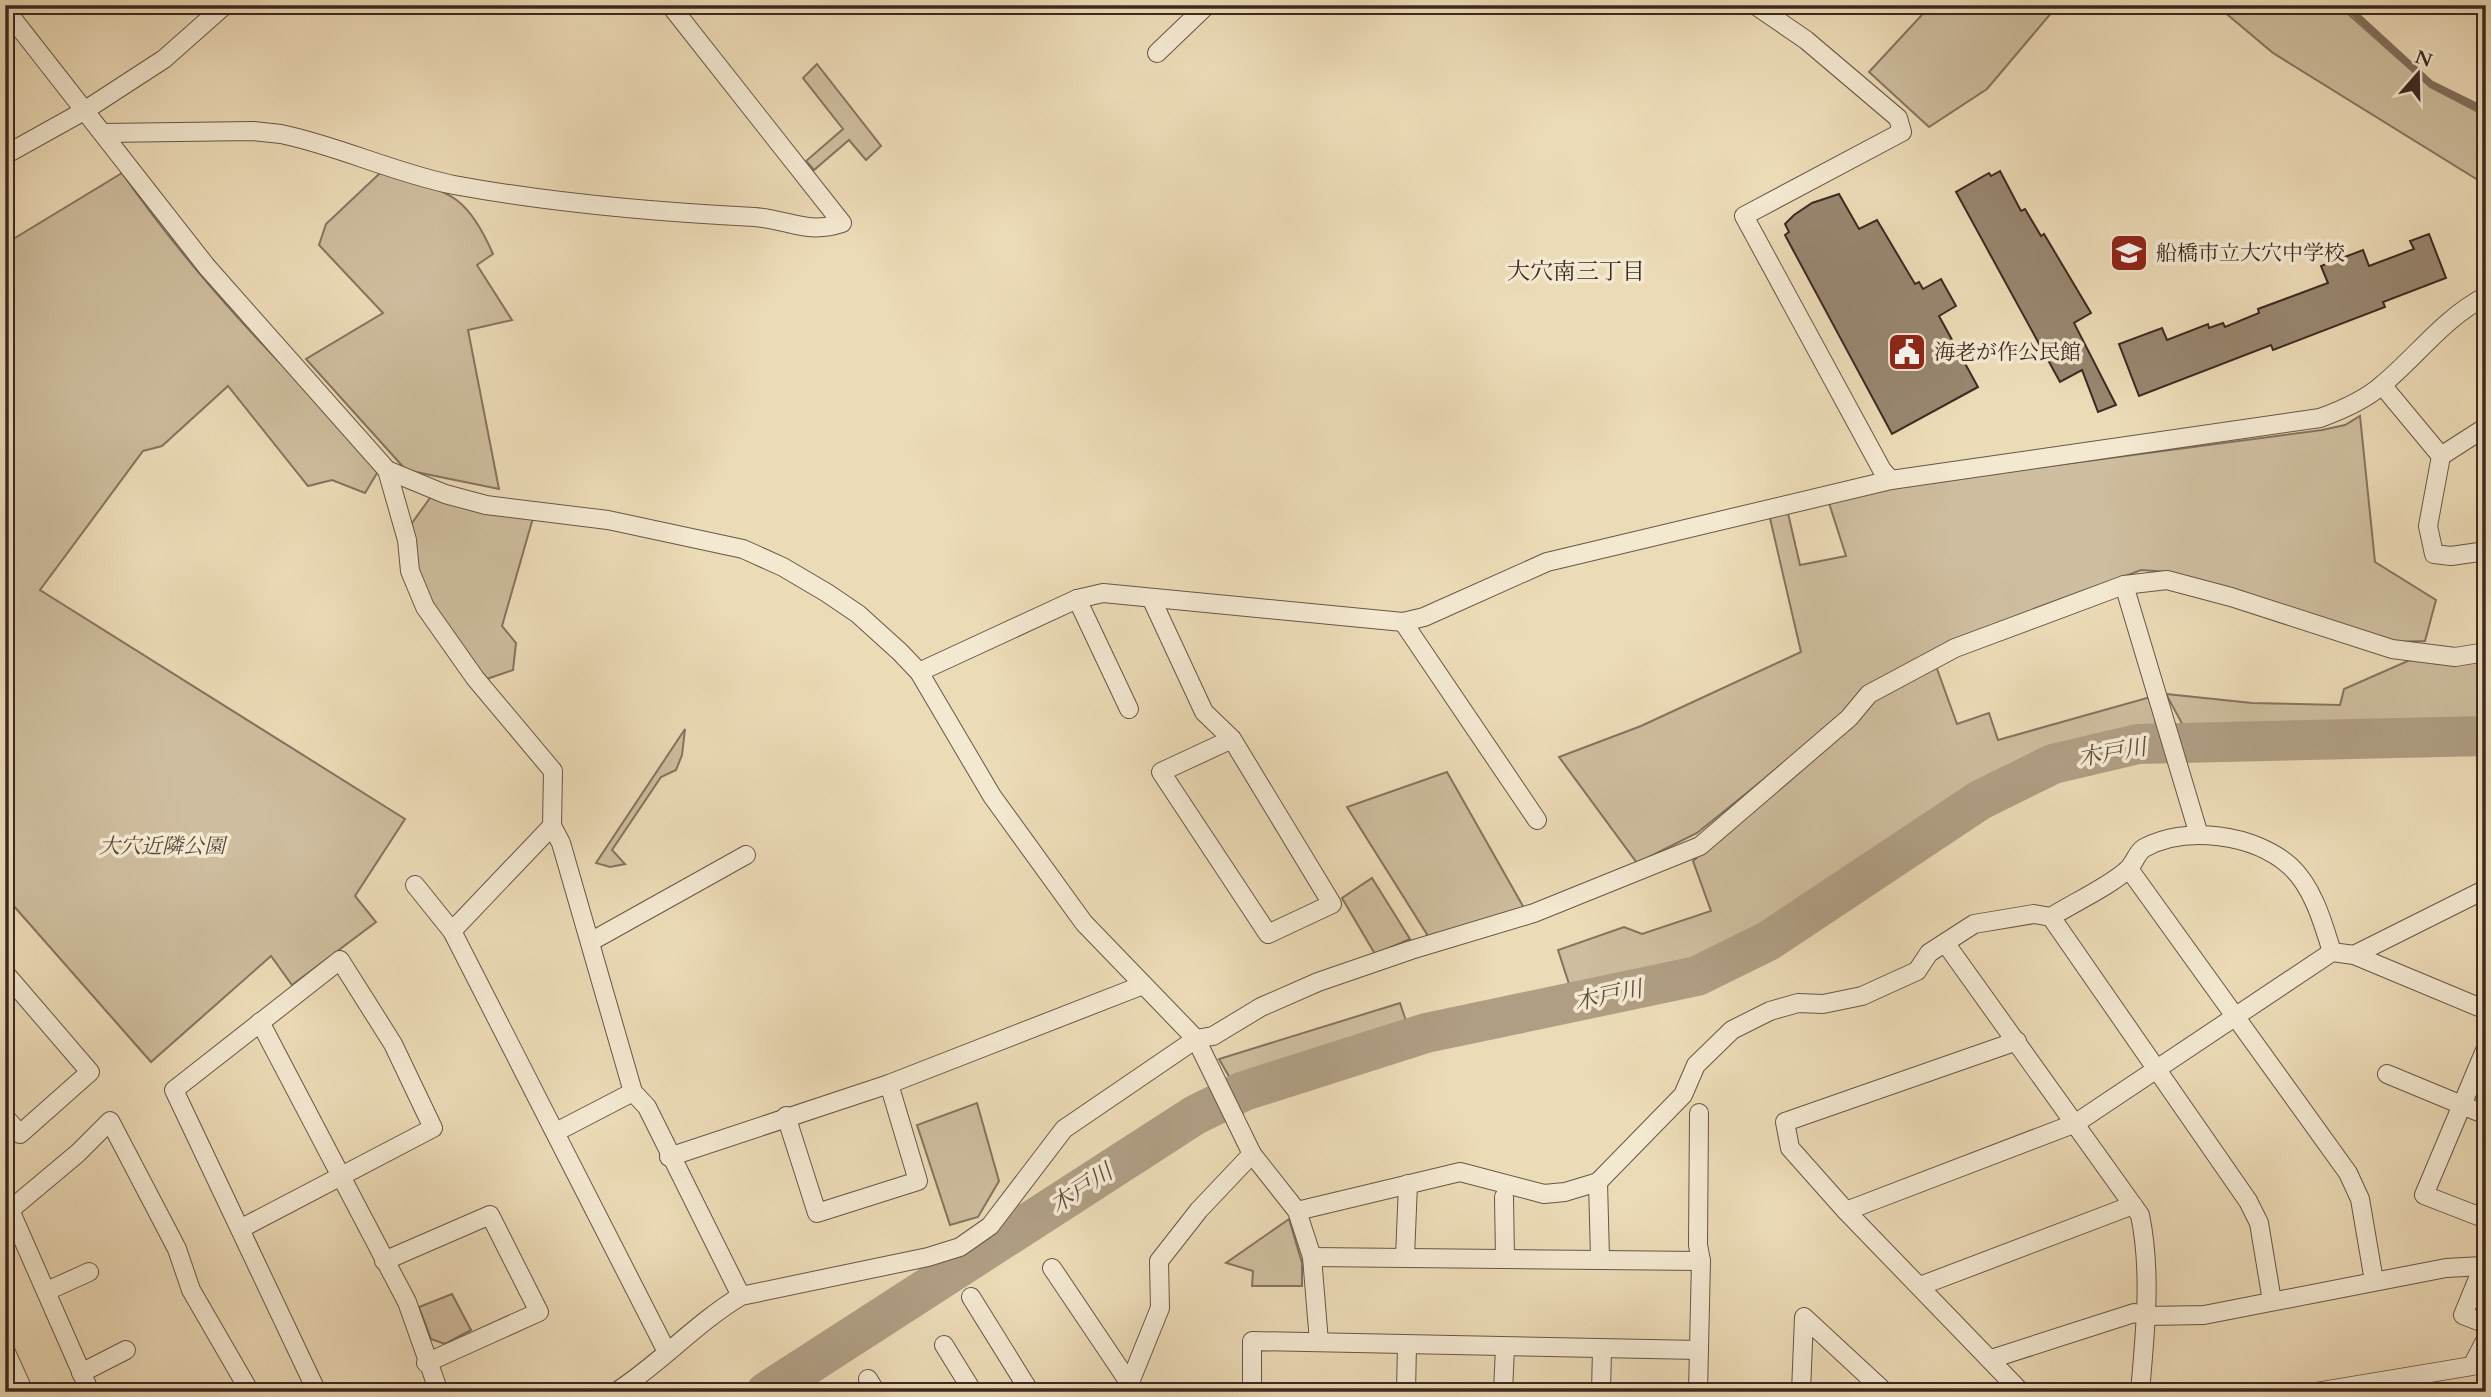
<svg xmlns="http://www.w3.org/2000/svg" width="2491" height="1397" font-family="Cardo,'Noto Serif JP',serif">
<style>
.green{fill:#cebd9e;stroke:#857360;stroke-width:2}
.lines{fill:none;stroke-linecap:round;stroke-linejoin:round}
.stream{stroke:#826f5c;stroke-width:7}
.river{stroke:#b09e84;stroke-width:40}
.building{fill:#98866f;stroke:#3c2921;stroke-width:2}
.street-casing{stroke:#685646;stroke-width:20}
.street{stroke:#f3e8d0;stroke-width:18}
.labels{text-anchor:middle;stroke-width:7;stroke-linejoin:round;paint-order:stroke}
.poi-label{font-size:21px;fill:#3c2921;stroke:#f3e8d0;text-anchor:start}
.park-label{font-size:21px;font-style:italic;fill:#59473a;stroke:#f3e8d0}
.neighbourhood-label{font-size:23px;fill:#3c2921;stroke:#f3e8d0}
.water-label{font-size:23px;font-style:italic;fill:#5f4c3f;stroke:#f3e8d0}
</style>
<rect width="100%" height="100%" fill="#ecdbb7"/>
<filter id="stains"><feTurbulence type="fractalNoise" baseFrequency=".00286" numOctaves="4"/><feColorMatrix values="0 0 0 0 .2 0 0 0 0 .09 0 0 0 0 .02 0 0 0 .5 -.17"/></filter>
<radialGradient id="worn" r=".72"><stop offset=".6" stop-color="#630" stop-opacity="0"/><stop offset="1" stop-color="#630" stop-opacity=".3"/></radialGradient>
<!-- green -->
<g class="green">
<path d="M 1931,5 L 2058,5 L 1987,89 L 1929,127 L 1869,72 Z"/>
<path d="M 2216,5 L 2338,5 L 2430,87 L 2486,116 L 2486,185 L 2273,53 Z"/>
<path d="M 817,64 L 881,146 L 866,160 L 849,140 L 814,170 L 806,161 L 843,129 L 803,78 Z"/>
<path d="M 122,173 C 199,283 286,372 382,465 L 365,493 L 332,480 L 308,486 L 228,386 L 162,446 L 143,451 L 40,590 L 405,819 L 355,896 L 376,922 L 292,985 L 271,956 L 151,1062 L 5,896 L 5,244 Z"/>
<path d="M 380,173 C 444,192 464,187 493,254 L 477,265 L 512,320 L 468,330 L 499,489 L 406,470 L 306,359 L 383,313 L 319,245 L 326,224 Z"/>
<path d="M 2360,416 L 2375,562 L 2436,600 L 2425,641 L 2393,642 L 2170,572 L 2141,570 L 1952,642 L 1845,714 L 1697,833 L 1637,863 L 1559,757 L 1641,726 L 1801,652 L 1769,514 L 1787,509 L 1800,565 L 1846,556 L 1828,500 L 1904,485 L 2322,430 L 2345,425 Z"/>
<path d="M 435,491 L 535,511 L 502,626 L 516,643 L 513,670 L 484,680 L 429,604 L 415,566 L 412,523 Z"/>
<path d="M 2486,658 L 2486,728 L 2470,731 L 2185,729 L 2166,694 L 2252,703 L 2340,705 L 2344,689 L 2410,660 L 2454,663 Z"/>
<path d="M 1936,666 L 1957,724 L 1989,713 L 1998,740 L 2154,696 L 2156,732 L 2052,750 L 1895,843 L 1775,921 L 1689,965 L 1570,987 L 1558,950 L 1624,927 L 1642,934 L 1711,911 L 1693,861 L 1874,699 Z"/>
<path d="M 685,729 L 682,755 L 676,770 L 661,777 L 612,850 L 625,864 L 610,867 L 596,863 Z"/>
<path d="M 1447,772 L 1524,908 L 1430,939 L 1347,807 Z"/>
<path d="M 1372,878 L 1410,939 L 1375,954 L 1342,898 Z"/>
<path d="M 1400,1003 L 1410,1033 L 1234,1085 L 1219,1059 Z"/>
<path d="M 977,1103 L 999,1181 L 978,1217 L 950,1225 L 917,1125 Z"/>
<path d="M 1289,1219 L 1302,1263 L 1302,1286 L 1252,1286 L 1253,1271 L 1226,1263 Z"/>
<path d="M 452,1294 L 471,1330 L 445,1344 L 431,1339 L 419,1307 Z"/>
</g>
<g class="lines">
<!-- stream -->
<path class="stream" d="M 2345,5 L 2431,84 L 2486,111"/>
<!-- river -->
<path class="river" d="M 766,1392 L 1195,1115 L 1244,1091 L 1426,1033 L 1697,976 L 1768,941 L 1980,800 L 2053,764 L 2138,744 L 2486,736"/>
</g>
<!-- building -->
<g class="building">
<path d="M 2000,171 L 2021,211 L 2025,209 L 2041,236 L 2044,234 L 2091,313 L 2074,323 L 2116,405 L 2098,412 L 2082,370 L 2060,382 L 1956,192 L 1989,173 L 1991,176 Z"/>
<path d="M 1839,194 L 1859,229 L 1877,220 L 1915,284 L 1919,282 L 1923,289 L 1941,279 L 1956,306 L 1939,316 L 1978,387 L 1892,434 L 1785,235 L 1789,232 L 1785,224 L 1794,215 L 1812,203 Z"/>
<path d="M 2429,234 L 2446,278 L 2383,302 L 2385,307 L 2273,350 L 2271,345 L 2139,396 L 2119,344 L 2162,328 L 2167,340 L 2208,324 L 2209,328 L 2223,323 L 2225,327 L 2259,313 L 2258,309 L 2328,283 L 2321,266 L 2363,250 L 2369,266 L 2414,249 L 2410,241 Z"/>
</g>
<g class="lines">
<defs>
<g id="street">
<path d="M 1755,5 L 1806,40 L 1898,118 L 1902,132 L 1744,216 L 1882,470 L 1891,480 L 2320,418 C 2342,410 2365,400 2382,385 C 2418,355 2444,318 2486,296"/>
<path d="M 5,9 L 207,267 L 387,470 L 445,494 L 486,505 L 608,520 L 743,549 L 783,567 L 827,593 L 858,614 L 900,652 L 919,672 L 992,796 L 1084,923 L 1196,1039 L 1252,1154 L 1297,1211 L 1312,1257 L 1319,1342"/>
<path d="M 1157,53 L 1207,5"/>
<path d="M 103,133 L 253,131 L 281,134 C 339,146 394,173 454,185 C 552,203 653,212 754,217 C 788,219 806,235 842,223 L 670,5"/>
<path d="M 5,155 L 84,111 L 164,59 L 225,5"/>
<path d="M 2382,385 L 2441,456"/>
<path d="M 2486,427 L 2441,456 L 2428,526 L 2434,554 L 2451,556 L 2486,551"/>
<path d="M 387,470 L 407,540 L 410,571 L 425,607 L 475,678 L 553,771 L 552,826 L 561,843 L 633,1092 L 647,1107 L 741,1296"/>
<path d="M 2124,585 L 2199,835"/>
<path d="M 1151,598 L 1204,712 L 1232,739 L 1332,904 L 1268,934 L 1161,772 L 1232,739"/>
<path d="M 1077,599 L 1129,709"/>
<path d="M 1403,622 L 1537,820"/>
<path d="M 919,672 L 1077,599 L 1103,593 L 1403,622 L 1424,617 L 1547,562 L 1891,480"/>
<path d="M 2129,869 L 2348,1173 L 2360,1199 L 2374,1281"/>
<path d="M 415,885 L 452,931 L 667,1352"/>
<path d="M 2051,917 L 2248,1201 L 2259,1223 L 2272,1301"/>
<path d="M 452,931 L 552,826"/>
<path d="M 590,942 L 746,855"/>
<path d="M 1946,944 L 2140,1215 C 2152,1273 2145,1333 2140,1392"/>
<path d="M 2354,955 L 2486,889"/>
<path d="M 5,973 L 90,1072 L 20,1134 L 5,1117"/>
<path d="M 260,1022 L 407,1302 L 439,1392"/>
<path d="M 2017,1041 L 1785,1122 L 1790,1148 L 1846,1211 L 2021,1392"/>
<path d="M 2486,1048 L 2424,1195 L 2486,1219"/>
<path d="M 2387,1074 L 2486,1115"/>
<path d="M 786,1116 L 817,1213 L 918,1181 L 889,1084"/>
<path d="M 556,1132 L 633,1092"/>
<path d="M 669,1157 L 889,1084 L 1143,985"/>
<path d="M 1598,1182 L 1600,1258"/>
<path d="M 1504,1197 L 1505,1258"/>
<path d="M 1297,1211 L 1460,1172 L 1544,1194 L 1565,1192 L 1598,1182 L 1683,1095 L 1696,1065 L 1732,1030 L 1770,1011 L 1798,1003 L 1823,1004 L 1862,996 L 1917,971 L 1929,953 L 1974,924 L 2034,914 L 2051,917 C 2071,904 2112,885 2128,869 C 2135,863 2136,853 2144,848 C 2186,825 2254,834 2290,866 C 2313,887 2323,923 2332,952"/>
<path d="M 1846,1211 L 2076,1123 L 2332,952 L 2354,955 L 2486,1010"/>
<path d="M 240,1229 L 433,1128 L 393,1044 L 340,960 L 174,1090 L 317,1392"/>
<path d="M 1312,1257 L 1701,1261"/>
<path d="M 1405,1257 L 1408,1184"/>
<path d="M 2486,1259 L 2463,1315 L 2486,1324"/>
<path d="M 384,1261 L 490,1215 L 539,1312 L 426,1363"/>
<path d="M 1052,1268 L 1130,1384"/>
<path d="M 1920,1286 L 2133,1205"/>
<path d="M 47,1291 L 89,1272"/>
<path d="M 971,1297 L 1030,1392"/>
<path d="M 944,1345 L 973,1392"/>
<path d="M 5,1350 L 24,1392"/>
<path d="M 1991,1359 L 2134,1313 L 2147,1316 L 2204,1315 L 2446,1268 L 2483,1266"/>
<path d="M 81,1373 L 126,1350"/>
<path d="M 868,1379 L 876,1392"/>
<path d="M 90,1392 L 10,1210 L 78,1153 L 110,1121 L 177,1249 L 191,1290 L 250,1392"/>
<path d="M 616,1392 C 661,1363 696,1323 741,1296 L 928,1257 L 960,1247 L 990,1226 L 1064,1129 L 1196,1039 L 1213,1036 L 1261,1007 L 1318,982 L 1411,950 L 1534,913 L 1700,846 L 1849,718 L 1869,694 L 1955,648 L 2124,585 L 2167,580 L 2231,597 L 2392,649 L 2455,657 L 2486,652"/>
<path d="M 1126,1392 L 1160,1308 L 1159,1261 L 1199,1210 L 1252,1154"/>
<path d="M 1252,1392 L 1252,1341 L 1699,1350"/>
<path d="M 1406,1392 L 1407,1345"/>
<path d="M 1503,1392 L 1505,1347"/>
<path d="M 1601,1392 L 1602,1349"/>
<path d="M 1698,1392 L 1701,1261 L 1698,1245 L 1699,1113"/>
<path d="M 1801,1392 L 1804,1317 L 1885,1392"/>
<path d="M 2316,1392 L 2472,1366 L 2486,1339"/>
</g>
</defs>
<!-- street casing -->
<use href="#street" class="street-casing"/>
<!-- street -->
<use href="#street" class="street"/>
</g>
<!-- icons -->
<defs>
<symbol id="school-square" viewBox="-11 -11 22 22"><rect x="-9" y="-9" width="18" height="18" rx="4" fill="#8f2418" stroke="#f3e8d0"/><path d="M0-5L7-2L0 1L-7-2ZM-4 1L0 2.5L4 1V4Q0 6-4 4Z" fill="#fff"/></symbol>
<symbol id="civic-square" viewBox="-11 -11 22 22"><rect x="-9" y="-9" width="18" height="18" rx="4" fill="#8f2418" stroke="#f3e8d0"/><path d="M-.6-6.5H3V-4.5H.6V-3L4-1V1h2V6H-6V1h2V-1L-.6-3ZM-1.2 2.5V6h2.4V2.5Z" fill="#fff"/></symbol>
</defs>
<g fill-rule="evenodd">
<use href="#school-square" x="2107" y="231" width="44" height="44"/>
<use href="#civic-square" x="1885" y="330" width="44" height="44"/>
</g>
<g class="labels">
<!-- poi labels -->
<g class="poi-label">
<text x="2156" y="260">船橋市立大穴中学校</text>
<text x="1934" y="359">海老が作公民館</text>
</g>
<!-- park labels -->
<g class="park-label">
<text x="162" y="853">大穴近隣公園</text>
</g>
<!-- neighbourhood labels -->
<g class="neighbourhood-label">
<text x="1576" y="279">大穴南三丁目</text>
</g>
<!-- water labels -->
<g class="water-label">
<text transform="translate(2112 752) rotate(-10)" y="8">木戸川</text>
<text transform="translate(1608 995) rotate(-12)" y="8">木戸川</text>
<text transform="translate(1081 1188) rotate(-33)" y="8">木戸川</text>
</g>
</g>
<!-- margin -->
<rect width="2491" height="1397" fill="none" stroke="#ecdbb7" stroke-width="28"/>
<rect x="7" y="7" width="2477" height="1383" fill="none" stroke="#3c2921" stroke-width="3.5"/>
<rect x="14" y="14" width="2463" height="1369" fill="none" stroke="#3c2921" stroke-width="2"/>
<!-- north arrow -->
<g transform="translate(2418 74) rotate(20)" stroke="#f3e8d0" stroke-width="5" paint-order="stroke">
<path d="M0-5L12 26L0 18L-12 26Z" fill="#3c2921"/>
<text y="-10" font-size="19" font-weight="bold" text-anchor="middle" fill="#3c2921">N</text>
</g>
<rect width="100%" height="100%" filter="url(#stains)"/>
<rect width="100%" height="100%" fill="url(#worn)"/>
</svg>
